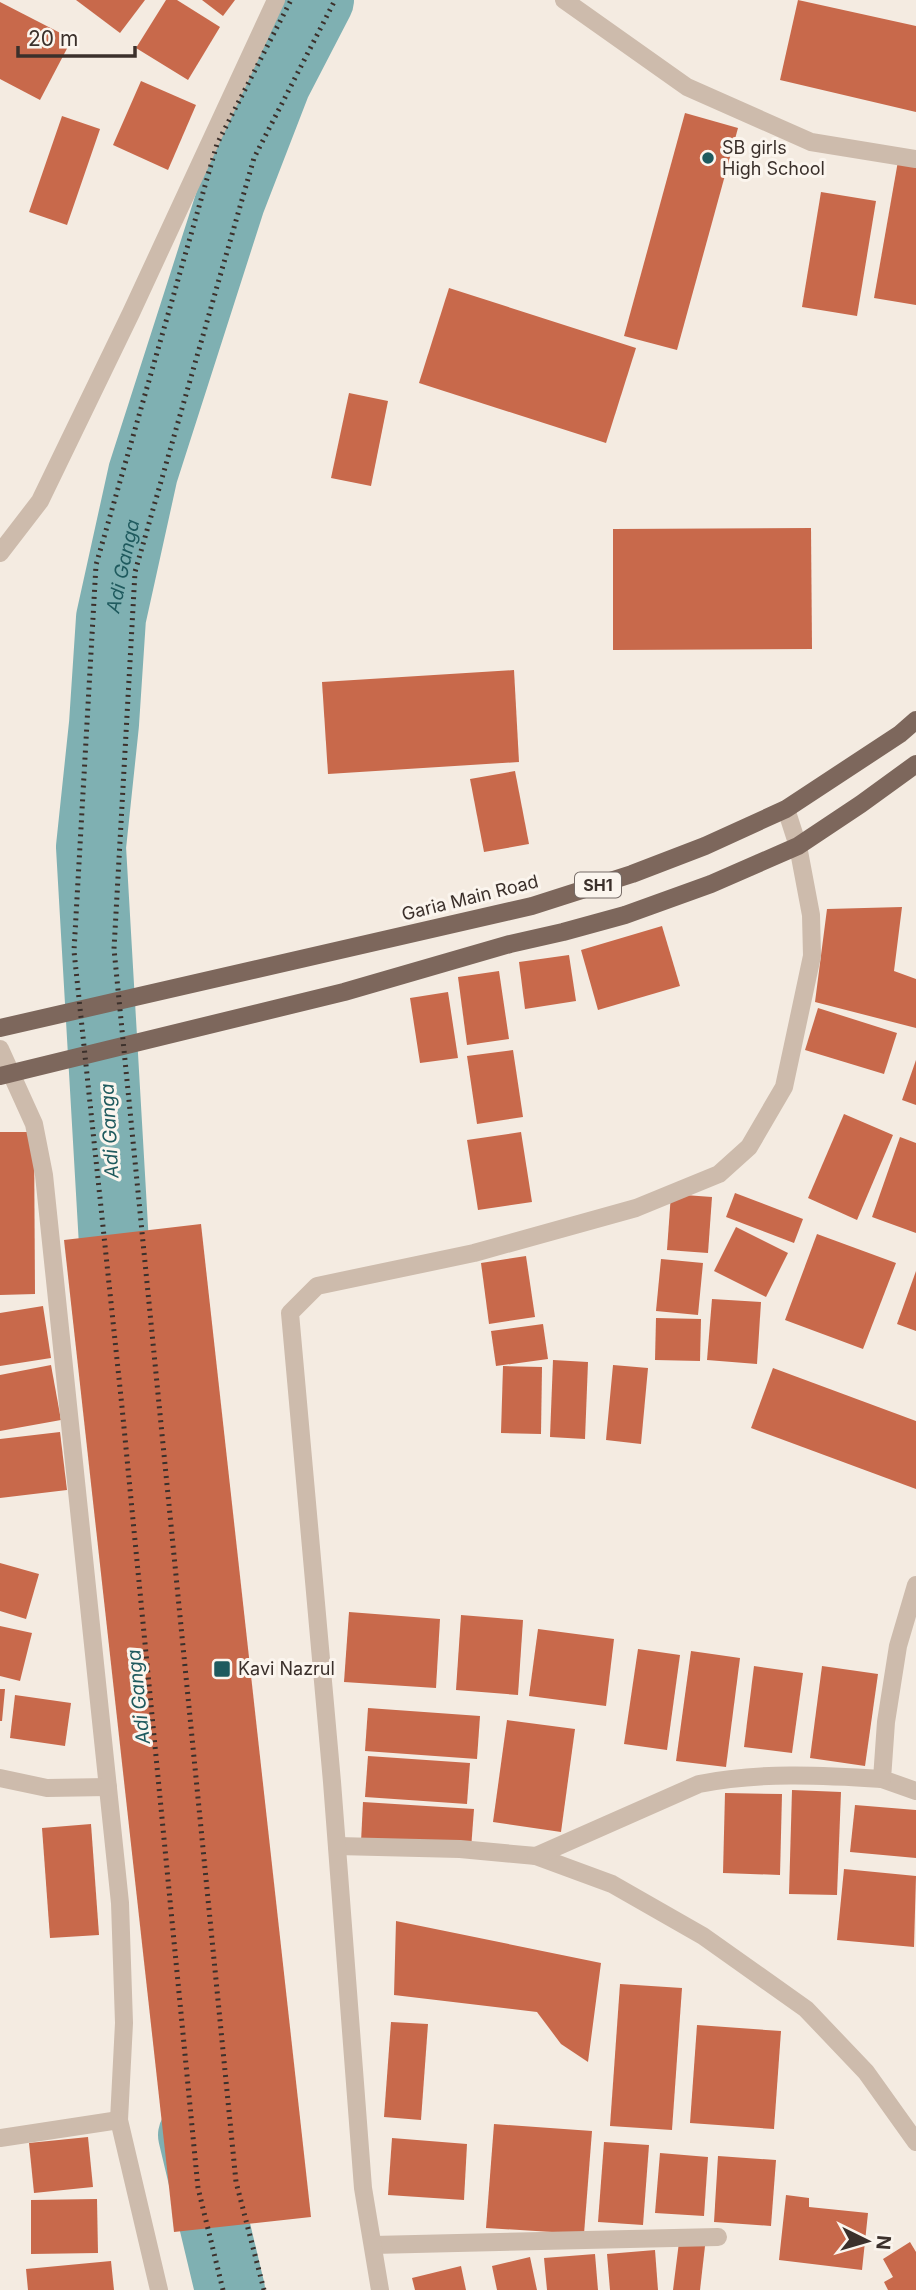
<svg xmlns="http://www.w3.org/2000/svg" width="916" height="2290" font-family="Inter,sans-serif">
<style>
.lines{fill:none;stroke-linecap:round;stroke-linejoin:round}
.river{stroke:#7fb0b2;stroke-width:70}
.building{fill:#c8694b}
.minor{stroke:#cdbbac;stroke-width:18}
.tertiary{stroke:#cdbbac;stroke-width:18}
.primary{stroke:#7d675c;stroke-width:18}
.rail{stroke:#3b302b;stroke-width:5;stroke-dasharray:2 5;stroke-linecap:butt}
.poi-dot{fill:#1f5a5e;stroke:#fbf5ee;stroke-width:2.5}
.labels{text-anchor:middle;stroke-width:6;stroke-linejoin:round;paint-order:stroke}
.shield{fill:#fbf5ee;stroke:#756b66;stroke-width:2}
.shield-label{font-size:16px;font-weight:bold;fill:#3b302b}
.poi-label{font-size:18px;fill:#3b302b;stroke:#fbf5ee;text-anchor:start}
.street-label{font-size:18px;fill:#3b302b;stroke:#fbf5ee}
.water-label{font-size:19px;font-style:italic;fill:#1f5a5e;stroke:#fbf5ee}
</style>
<rect width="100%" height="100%" fill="#f4ebe1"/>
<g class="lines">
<!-- river -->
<g class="river">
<path id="s1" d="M 119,1331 L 91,847 L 104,724 L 111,618 L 143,473 L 230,202 L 276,83 L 319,0"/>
<path d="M 193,2135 L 230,2290"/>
</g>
</g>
<!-- building -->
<g class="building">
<path d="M 76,0 L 145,0 L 120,33 Z"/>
<path d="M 166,0 L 177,0 L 220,27 L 188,80 L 136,48 Z"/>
<path d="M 202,0 L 235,0 L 223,16 Z"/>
<path d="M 798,0 L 916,26 L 916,112 L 780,80 Z"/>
<path d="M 0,2 L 72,39 L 40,100 L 0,79 Z"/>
<path d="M 141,81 L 196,105 L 168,170 L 113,145 Z"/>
<path d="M 685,113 L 738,128 L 677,350 L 624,336 Z"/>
<path d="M 62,116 L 100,129 L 67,225 L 29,212 Z"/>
<path d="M 898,161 L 916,164 L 916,305 L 874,298 Z"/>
<path d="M 821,192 L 876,201 L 857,316 L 802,307 Z"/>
<path d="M 449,288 L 636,348 L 606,443 L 419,383 Z"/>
<path d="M 349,393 L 388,401 L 371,486 L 331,478 Z"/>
<path d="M 811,528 L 812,649 L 613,650 L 613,529 Z"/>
<path d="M 514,670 L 519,762 L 328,774 L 322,682 Z"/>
<path d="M 515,771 L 529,844 L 484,852 L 470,779 Z"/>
<path d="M 902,907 L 894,971 L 916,979 L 916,1028 L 815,1002 L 827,909 Z"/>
<path d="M 662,926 L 680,986 L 598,1010 L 581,950 Z"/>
<path d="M 569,955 L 576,1001 L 525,1009 L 519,962 Z"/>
<path d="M 499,971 L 509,1039 L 467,1045 L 458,977 Z"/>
<path d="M 448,992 L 458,1058 L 420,1063 L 410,998 Z"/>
<path d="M 818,1008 L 897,1033 L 884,1074 L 805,1050 Z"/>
<path d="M 513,1050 L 523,1117 L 477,1124 L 467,1056 Z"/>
<path d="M 916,1060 L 916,1105 L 902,1100 Z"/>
<path d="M 844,1114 L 893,1135 L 857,1220 L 808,1198 Z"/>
<path d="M 0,1132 L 34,1132 L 35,1294 L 0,1295 Z"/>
<path d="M 521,1132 L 532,1202 L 478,1210 L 467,1140 Z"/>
<path d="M 900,1137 L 916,1143 L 916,1233 L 872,1217 Z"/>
<path d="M 735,1193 L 803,1219 L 794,1243 L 726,1217 Z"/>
<path d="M 671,1194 L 712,1197 L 708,1253 L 667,1250 Z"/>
<path d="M 201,1224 L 311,2217 L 174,2232 L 64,1240 Z"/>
<path d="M 736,1227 L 788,1253 L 766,1297 L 714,1271 Z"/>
<path d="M 817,1234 L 896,1263 L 863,1349 L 785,1320 Z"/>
<path d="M 526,1256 L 535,1317 L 489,1324 L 481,1263 Z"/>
<path d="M 661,1259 L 703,1263 L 698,1315 L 656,1311 Z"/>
<path d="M 916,1271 L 916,1331 L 897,1324 Z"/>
<path d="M 712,1299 L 761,1302 L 757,1364 L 707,1360 Z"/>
<path d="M 43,1306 L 51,1358 L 0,1366 L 0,1313 Z"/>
<path d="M 656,1318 L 701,1319 L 700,1361 L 655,1360 Z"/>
<path d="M 543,1324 L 548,1359 L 496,1366 L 491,1331 Z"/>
<path d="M 553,1360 L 588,1362 L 585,1439 L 550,1437 Z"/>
<path d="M 51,1365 L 61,1420 L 0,1431 L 0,1375 Z"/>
<path d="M 613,1365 L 648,1368 L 641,1444 L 606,1440 Z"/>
<path d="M 503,1366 L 542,1367 L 541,1434 L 501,1433 Z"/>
<path d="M 773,1368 L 916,1421 L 916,1489 L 751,1428 Z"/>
<path d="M 60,1432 L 67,1490 L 0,1498 L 0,1439 Z"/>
<path d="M 0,1563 L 39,1574 L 26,1619 L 0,1611 Z"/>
<path d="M 349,1612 L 440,1619 L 436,1688 L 344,1682 Z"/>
<path d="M 461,1615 L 523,1620 L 518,1695 L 456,1690 Z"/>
<path d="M 0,1626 L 32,1633 L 20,1681 L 0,1676 Z"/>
<path d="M 538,1629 L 614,1639 L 606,1706 L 529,1696 Z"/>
<path d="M 638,1649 L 680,1655 L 667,1750 L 624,1744 Z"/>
<path d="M 691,1651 L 740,1658 L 726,1767 L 676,1761 Z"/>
<path d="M 754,1666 L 803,1673 L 792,1753 L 744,1747 Z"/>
<path d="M 822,1666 L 878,1674 L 865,1766 L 810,1758 Z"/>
<path d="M 0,1689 L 5,1689 L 2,1721 L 0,1721 Z"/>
<path d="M 15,1695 L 71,1703 L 65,1746 L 10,1738 Z"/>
<path d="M 368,1708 L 480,1716 L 477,1759 L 365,1751 Z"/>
<path d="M 507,1720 L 575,1729 L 561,1832 L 493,1822 Z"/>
<path d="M 368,1756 L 470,1763 L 467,1804 L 365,1797 Z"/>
<path d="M 792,1790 L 841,1792 L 837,1895 L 789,1894 Z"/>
<path d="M 725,1793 L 782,1794 L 780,1875 L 723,1873 Z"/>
<path d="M 363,1802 L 474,1809 L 471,1849 L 361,1842 Z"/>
<path d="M 855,1805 L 916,1810 L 916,1858 L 850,1852 Z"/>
<path d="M 91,1824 L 99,1935 L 50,1938 L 42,1828 Z"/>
<path d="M 844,1869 L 916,1876 L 914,1947 L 837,1940 Z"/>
<path d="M 396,1921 L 601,1963 L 588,2062 L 561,2044 L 537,2012 L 394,1995 Z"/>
<path d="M 620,1984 L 682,1988 L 672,2130 L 610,2126 Z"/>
<path d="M 391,2022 L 428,2024 L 421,2120 L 384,2117 Z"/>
<path d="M 697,2025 L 781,2031 L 774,2129 L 690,2123 Z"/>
<path d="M 494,2124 L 592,2131 L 584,2234 L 486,2228 Z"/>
<path d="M 88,2137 L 93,2187 L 34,2193 L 29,2143 Z"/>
<path d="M 392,2138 L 467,2144 L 464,2200 L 388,2195 Z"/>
<path d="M 604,2142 L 649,2145 L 643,2225 L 598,2222 Z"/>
<path d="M 660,2153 L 708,2157 L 704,2216 L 655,2213 Z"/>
<path d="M 718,2156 L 776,2160 L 771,2226 L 714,2222 Z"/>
<path d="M 786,2195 L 809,2198 L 809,2207 L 868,2213 L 862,2270 L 779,2260 Z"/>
<path d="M 97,2199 L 98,2253 L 31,2254 L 31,2200 Z"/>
<path d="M 679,2242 L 705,2246 L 700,2290 L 673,2290 Z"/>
<path d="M 910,2242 L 916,2252 L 916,2290 L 888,2290 L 884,2282 L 893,2277 L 883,2259 Z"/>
<path d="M 655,2250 L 658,2290 L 610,2290 L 607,2254 Z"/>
<path d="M 595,2254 L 598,2290 L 547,2290 L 544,2258 Z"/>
<path d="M 530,2257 L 537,2290 L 497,2290 L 492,2266 Z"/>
<path d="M 111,2261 L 114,2290 L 28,2290 L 26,2269 Z"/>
<path d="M 461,2266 L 466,2290 L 415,2290 L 412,2278 Z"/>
</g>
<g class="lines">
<!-- minor -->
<g class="minor">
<path d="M 564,0 L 687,87 L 811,142 L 916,159"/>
<path d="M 0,553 L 40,501 L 131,313 L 276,0"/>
<path d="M 0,1049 L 34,1124 L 44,1175 L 120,1903 L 124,2023 L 119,2120 L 159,2290"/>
<path d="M 916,1585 L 898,1646 L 886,1722 L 882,1779 L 916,1791"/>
<path d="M 0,1778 L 47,1788 L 108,1787"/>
<path d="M 337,1846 L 460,1849 L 536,1856 L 612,1884 L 703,1936 L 806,2009 L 866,2072 L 916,2142"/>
<path d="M 536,1856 L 699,1784 C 758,1772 822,1775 882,1779"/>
<path d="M 0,2138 L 119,2120"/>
<path d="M 373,2245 L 718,2237"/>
</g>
<!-- tertiary -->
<path class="tertiary" d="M 380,2290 L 363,2188 L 332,1782 L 290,1313 L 317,1286 L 474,1253 L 636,1208 L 719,1174 L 749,1147 L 784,1087 L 812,956 L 811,915 L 798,846 L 786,809"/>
<!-- primary -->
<g class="primary">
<path d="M 0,1028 L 532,906 L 632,874 L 705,846 L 786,809 L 900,734 L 916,720"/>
<path d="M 0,1076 L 344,992 L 510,944 L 563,932 L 625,915 L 711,884 L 798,846 L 861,804 L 916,764"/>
</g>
<!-- rail -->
<g class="rail">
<path d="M 223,2290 L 198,2188 L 122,1407 L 74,951 L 96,565 L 217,144 L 291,0"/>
<path d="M 264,2290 L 236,2182 L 114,949 L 135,572 L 254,158 L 335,0"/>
</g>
</g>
<!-- markers -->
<g class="poi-dot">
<circle cx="708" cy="158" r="7"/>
<rect x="213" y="1660" width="18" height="18" rx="3.5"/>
</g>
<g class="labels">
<!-- shield labels -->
<rect class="shield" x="575" y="872.5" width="46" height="25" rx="5"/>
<g class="shield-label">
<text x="598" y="891">SH1</text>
</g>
<!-- poi labels -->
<g class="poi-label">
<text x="722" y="154">SB girls<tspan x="722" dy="21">High School</tspan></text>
<text x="238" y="1675">Kavi Nazrul</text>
</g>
<!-- street labels -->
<g class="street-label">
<text transform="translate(470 898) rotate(-14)" y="6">Garia Main Road</text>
</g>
<!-- water labels -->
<g class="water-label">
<text dy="7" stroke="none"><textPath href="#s1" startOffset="768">Adi Ganga</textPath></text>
<text transform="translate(109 1131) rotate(-93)" y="7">Adi Ganga</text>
<text transform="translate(138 1697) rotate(-96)" y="7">Adi Ganga</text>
</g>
</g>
<!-- north arrow -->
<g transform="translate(867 2241) rotate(95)" stroke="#fbf5ee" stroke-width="5" paint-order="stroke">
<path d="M0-5L12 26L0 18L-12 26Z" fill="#3b302b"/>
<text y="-10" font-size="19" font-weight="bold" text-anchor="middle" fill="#3b302b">N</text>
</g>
<!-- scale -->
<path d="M18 46v10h117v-10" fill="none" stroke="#3b302b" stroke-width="3.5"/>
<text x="28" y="46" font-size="21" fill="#3b302b" stroke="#fbf5ee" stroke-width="5" paint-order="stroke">20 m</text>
</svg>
